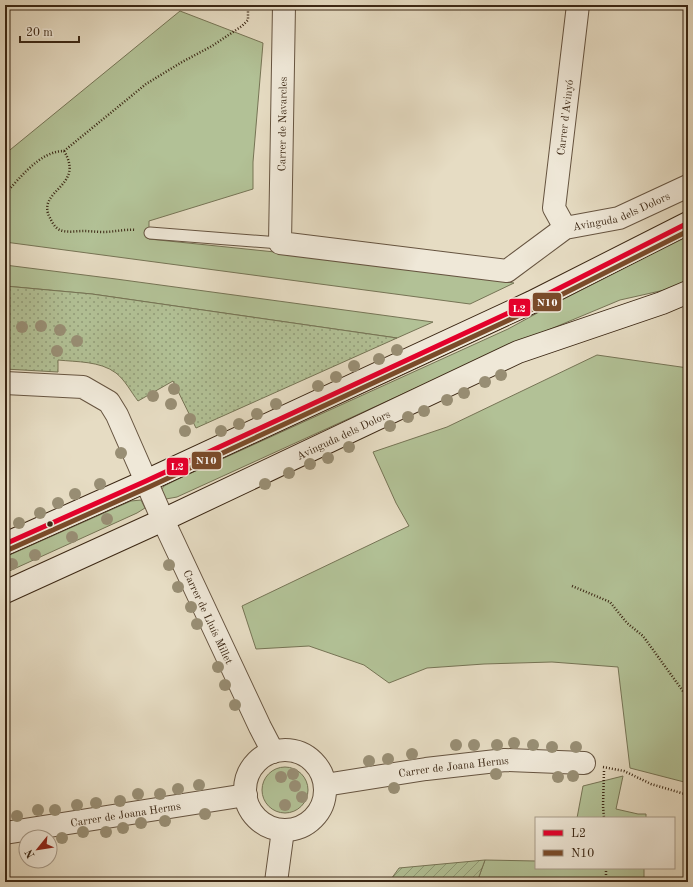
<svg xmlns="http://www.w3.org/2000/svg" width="693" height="887" font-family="'Old Standard TT',serif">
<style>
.grass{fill:#b2c196;stroke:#767455}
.park{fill:url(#park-dots);stroke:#767455}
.garden{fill:url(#garden-furrows);stroke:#767455}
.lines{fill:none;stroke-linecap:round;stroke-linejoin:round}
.lane-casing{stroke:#665440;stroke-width:13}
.street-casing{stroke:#665440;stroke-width:24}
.secondary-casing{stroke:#3b2714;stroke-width:24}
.path{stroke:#3b2714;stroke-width:2.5;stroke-dasharray:1 2;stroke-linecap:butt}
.lane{stroke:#efe8d8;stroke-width:11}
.street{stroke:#efe8d8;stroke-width:22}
.secondary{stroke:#efe8d8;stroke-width:22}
.bus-1-casing{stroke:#efe8d8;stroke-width:8}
.bus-2-casing{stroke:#efe8d8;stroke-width:8}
.bus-1{stroke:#e4002b;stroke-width:5}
.bus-2{stroke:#7a4b2a;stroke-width:5}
.tree{fill:#988e74}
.bus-dot{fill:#3b2714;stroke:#efe8d8;stroke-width:1.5}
.labels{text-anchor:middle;stroke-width:3;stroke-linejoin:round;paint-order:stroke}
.street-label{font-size:11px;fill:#3b2714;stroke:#efe8d8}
.line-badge{stroke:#efe8d8;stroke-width:1.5}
.badge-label{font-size:11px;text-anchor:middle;font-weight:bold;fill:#fff}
</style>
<defs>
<pattern id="park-dots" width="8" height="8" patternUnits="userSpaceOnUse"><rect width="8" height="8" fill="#b2c196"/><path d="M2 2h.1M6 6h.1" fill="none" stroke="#929d79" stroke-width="1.8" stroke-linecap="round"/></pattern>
<pattern id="garden-furrows" width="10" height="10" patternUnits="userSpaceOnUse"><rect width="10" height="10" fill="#b2c196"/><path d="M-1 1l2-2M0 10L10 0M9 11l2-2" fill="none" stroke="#929d79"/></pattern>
</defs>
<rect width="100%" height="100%" fill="#e6dcc3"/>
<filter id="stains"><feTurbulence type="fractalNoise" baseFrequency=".005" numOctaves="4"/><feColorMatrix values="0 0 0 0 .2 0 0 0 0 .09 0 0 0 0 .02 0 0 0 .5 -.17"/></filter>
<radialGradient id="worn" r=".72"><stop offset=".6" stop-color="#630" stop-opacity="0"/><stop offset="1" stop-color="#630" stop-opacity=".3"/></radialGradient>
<!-- grass -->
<g class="grass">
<path d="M 180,11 L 263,43 L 253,162 L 253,189 L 149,221 L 149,239 L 333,258 L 514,283 L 470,304 L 5,242 L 5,154 Z"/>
<path d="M 688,233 L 688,282 L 669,289 L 620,300 L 486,356 L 177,497 L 166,499 L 159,493 L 164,486 L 178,479 L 508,329 L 664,244 Z"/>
<path d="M 5,265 L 116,279 L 433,322 L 397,338 L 92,294 L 5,286 Z"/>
<path d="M 597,355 L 688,368 L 688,783 L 630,768 L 618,667 L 552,662 L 484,664 L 427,668 L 389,683 L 364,665 L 309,646 L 256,649 L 242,606 L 409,526 L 396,503 L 373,452 L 447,427 Z"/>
<path d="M 141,500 L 145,508 L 137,513 L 5,573 L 5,557 L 131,501 Z"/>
<circle cx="285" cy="790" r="23"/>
<path d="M 623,776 L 616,809 L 638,814 L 646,814 L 646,818 L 577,818 L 583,786 Z"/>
<path d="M 485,860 L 536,861 L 536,868 L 644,868 L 644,882 L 477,882 Z"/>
</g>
<!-- park -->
<path class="park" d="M 5,286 L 92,294 L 397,338 L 196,428 L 173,381 L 138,401 C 131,392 125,380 116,373 C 100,361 77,362 58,360 L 58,372 L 5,369 Z"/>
<!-- garden -->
<path class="garden" d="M 485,860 L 477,882 L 389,882 L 399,868 Z"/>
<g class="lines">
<defs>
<path id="lane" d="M 150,233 L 280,243"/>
<g id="street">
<path id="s1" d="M 284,5 L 280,243 L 507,271 L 565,228 L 619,218 L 688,186"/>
<path id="s2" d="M 565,228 L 554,208 L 578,5"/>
<path id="s3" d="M 5,383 L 83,387 L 109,402 L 117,415 L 163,520 L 260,727 L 273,752"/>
<circle cx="285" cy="790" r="40"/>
<path id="s4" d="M 325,785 L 426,769 L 505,760 L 584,763"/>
<path id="s5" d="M 5,833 L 246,795"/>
<path d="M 276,882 L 283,830"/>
</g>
<g id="secondary">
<path d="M 5,544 L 146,481 L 532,302 L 688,223"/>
<path id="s6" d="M 5,592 L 163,520 L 518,352 L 662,303 L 688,292"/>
</g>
</defs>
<!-- lane casing -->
<use href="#lane" class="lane-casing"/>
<!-- street casing -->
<use href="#street" class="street-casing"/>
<!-- secondary casing -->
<use href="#secondary" class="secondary-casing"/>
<!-- path -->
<g class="path">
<path d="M 64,151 L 146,84 L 182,62 L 212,46 L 242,26 L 248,20 L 248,5"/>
<path d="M 5,194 C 20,178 40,151 64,151 C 86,187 35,190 50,218 C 52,222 55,228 60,230 C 67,233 76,231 84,231 C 90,231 96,232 103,232 C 114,232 124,229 136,230"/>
<path d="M 572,586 L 610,602 L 627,623 L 643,636 L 688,698"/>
<path d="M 603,767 L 624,771 L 651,784 L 688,795"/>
<path d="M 604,771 L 603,806 L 604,818"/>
<path d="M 606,868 L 606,882"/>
</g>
<!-- lane -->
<use href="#lane" class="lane"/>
<!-- street -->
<use href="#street" class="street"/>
<!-- secondary -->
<use href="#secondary" class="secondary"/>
<defs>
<path id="bus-1" d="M 5,544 L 146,481 L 532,302 L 688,223"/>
<path id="bus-2" d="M 8,550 L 149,487 L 535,308 L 688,231"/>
</defs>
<!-- bus-1 casing -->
<use href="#bus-1" class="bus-1-casing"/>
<!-- bus-2 casing -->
<use href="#bus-2" class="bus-2-casing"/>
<!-- bus-1 -->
<use href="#bus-1" class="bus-1"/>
<!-- bus-2 -->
<use href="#bus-2" class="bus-2"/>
</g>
<!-- trees -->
<g class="tree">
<circle cx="41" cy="326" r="6"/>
<circle cx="22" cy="327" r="6"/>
<circle cx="60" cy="330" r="6"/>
<circle cx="77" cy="341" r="6"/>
<circle cx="397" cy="350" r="6"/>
<circle cx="57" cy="351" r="6"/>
<circle cx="379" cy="359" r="6"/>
<circle cx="354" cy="366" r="6"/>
<circle cx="501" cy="375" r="6"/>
<circle cx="336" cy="377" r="6"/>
<circle cx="485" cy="382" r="6"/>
<circle cx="318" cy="386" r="6"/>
<circle cx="174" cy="389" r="6"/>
<circle cx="464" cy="393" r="6"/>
<circle cx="153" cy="396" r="6"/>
<circle cx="447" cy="400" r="6"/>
<circle cx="171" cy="404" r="6"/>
<circle cx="276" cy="404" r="6"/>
<circle cx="424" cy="411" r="6"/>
<circle cx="257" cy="414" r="6"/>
<circle cx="408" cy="417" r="6"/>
<circle cx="190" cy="419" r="6"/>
<circle cx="239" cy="424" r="6"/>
<circle cx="390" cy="426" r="6"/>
<circle cx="185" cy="431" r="6"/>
<circle cx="221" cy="431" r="6"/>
<circle cx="349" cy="447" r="6"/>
<circle cx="121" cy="453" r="6"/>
<circle cx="328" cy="458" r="6"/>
<circle cx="310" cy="464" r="6"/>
<circle cx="289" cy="473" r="6"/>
<circle cx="100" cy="484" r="6"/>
<circle cx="265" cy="484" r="6"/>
<circle cx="75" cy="494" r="6"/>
<circle cx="58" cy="503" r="6"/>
<circle cx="40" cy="513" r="6"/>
<circle cx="107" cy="519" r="6"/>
<circle cx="19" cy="523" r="6"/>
<circle cx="72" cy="537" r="6"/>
<circle cx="35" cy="555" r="6"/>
<circle cx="12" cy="564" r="6"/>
<circle cx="169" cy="565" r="6"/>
<circle cx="178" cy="587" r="6"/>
<circle cx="191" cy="607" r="6"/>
<circle cx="197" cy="624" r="6"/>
<circle cx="218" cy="667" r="6"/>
<circle cx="225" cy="685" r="6"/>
<circle cx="235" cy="705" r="6"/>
<circle cx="514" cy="743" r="6"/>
<circle cx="456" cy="745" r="6"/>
<circle cx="474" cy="745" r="6"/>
<circle cx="497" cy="745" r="6"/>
<circle cx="533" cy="745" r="6"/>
<circle cx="552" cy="747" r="6"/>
<circle cx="576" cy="747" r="6"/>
<circle cx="412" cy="754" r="6"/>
<circle cx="388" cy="759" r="6"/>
<circle cx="369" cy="761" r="6"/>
<circle cx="293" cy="774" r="6"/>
<circle cx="496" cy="774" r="6"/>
<circle cx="573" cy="776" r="6"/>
<circle cx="281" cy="777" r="6"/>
<circle cx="558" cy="777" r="6"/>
<circle cx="199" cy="785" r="6"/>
<circle cx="295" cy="786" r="6"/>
<circle cx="394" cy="788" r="6"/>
<circle cx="178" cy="789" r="6"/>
<circle cx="138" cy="794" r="6"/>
<circle cx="160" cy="794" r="6"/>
<circle cx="302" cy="797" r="6"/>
<circle cx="120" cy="801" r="6"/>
<circle cx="96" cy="803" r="6"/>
<circle cx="77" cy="805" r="6"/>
<circle cx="285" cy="805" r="6"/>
<circle cx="38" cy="810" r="6"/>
<circle cx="55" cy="810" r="6"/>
<circle cx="205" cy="814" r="6"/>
<circle cx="17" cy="816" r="6"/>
<circle cx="165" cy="821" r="6"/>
<circle cx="141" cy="823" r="6"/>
<circle cx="123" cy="828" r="6"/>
<circle cx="83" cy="832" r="6"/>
<circle cx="106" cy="832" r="6"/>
<circle cx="62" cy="838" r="6"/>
</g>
<!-- markers -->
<circle class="bus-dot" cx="50" cy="524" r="3.5"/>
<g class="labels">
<!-- street labels -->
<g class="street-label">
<text dy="4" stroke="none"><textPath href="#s2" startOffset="114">Carrer d'Avinyó</textPath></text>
<text transform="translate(282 124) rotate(-89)" y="4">Carrer de Navarcles</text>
<text dy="4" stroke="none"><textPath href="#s1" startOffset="598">Avinguda dels Dolors</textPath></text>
<text dy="4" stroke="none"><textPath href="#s6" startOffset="373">Avinguda dels Dolors</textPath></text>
<text dy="4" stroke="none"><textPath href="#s3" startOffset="345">Carrer de Lluís Millet</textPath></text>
<text dy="4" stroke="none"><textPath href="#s4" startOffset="130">Carrer de Joana Herms</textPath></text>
<text dy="4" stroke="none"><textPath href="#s5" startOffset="122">Carrer de Joana Herms</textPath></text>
</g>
</g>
<g class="line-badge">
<rect x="532" y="292" width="30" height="20" rx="4" fill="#7a4b2a"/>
<rect x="508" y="298" width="23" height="19" rx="4" fill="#e4002b"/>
<rect x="191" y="451" width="31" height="19" rx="4" fill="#7a4b2a"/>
<rect x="166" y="457" width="23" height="19" rx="4" fill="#e4002b"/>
</g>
<g class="badge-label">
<text x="547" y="306">N10</text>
<text x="519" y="312">L2</text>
<text x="206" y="464">N10</text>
<text x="177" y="470">L2</text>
</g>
<!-- margin -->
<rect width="693" height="887" fill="none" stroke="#e6dcc3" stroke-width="20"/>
<rect x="6" y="6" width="681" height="875" fill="none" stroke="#3b2714" stroke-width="2"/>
<rect x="10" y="10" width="673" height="867" fill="none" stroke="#3b2714"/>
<!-- legend -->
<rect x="535" y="817" width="140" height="52" fill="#efe8d8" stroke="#a79b8a"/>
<rect x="543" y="830" width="20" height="6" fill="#e4002b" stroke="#a79b8a"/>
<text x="571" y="837" font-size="12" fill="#3b2714">L2</text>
<rect x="543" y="850" width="20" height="6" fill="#7a4b2a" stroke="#a79b8a"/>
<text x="571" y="857" font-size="12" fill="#3b2714">N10</text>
<!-- north arrow -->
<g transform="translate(38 849) rotate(240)"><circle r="19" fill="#efe8d8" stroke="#a79b8a"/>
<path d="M0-3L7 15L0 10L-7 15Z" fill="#8f2418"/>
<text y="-6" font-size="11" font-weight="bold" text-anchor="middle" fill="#3b2714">N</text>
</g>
<!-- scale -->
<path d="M20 36v6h59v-6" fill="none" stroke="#3b2714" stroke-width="2"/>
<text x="26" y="36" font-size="12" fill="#3b2714" stroke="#efe8d8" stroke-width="3" paint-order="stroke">20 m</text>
<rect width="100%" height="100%" filter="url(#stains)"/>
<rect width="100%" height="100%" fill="url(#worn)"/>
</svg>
